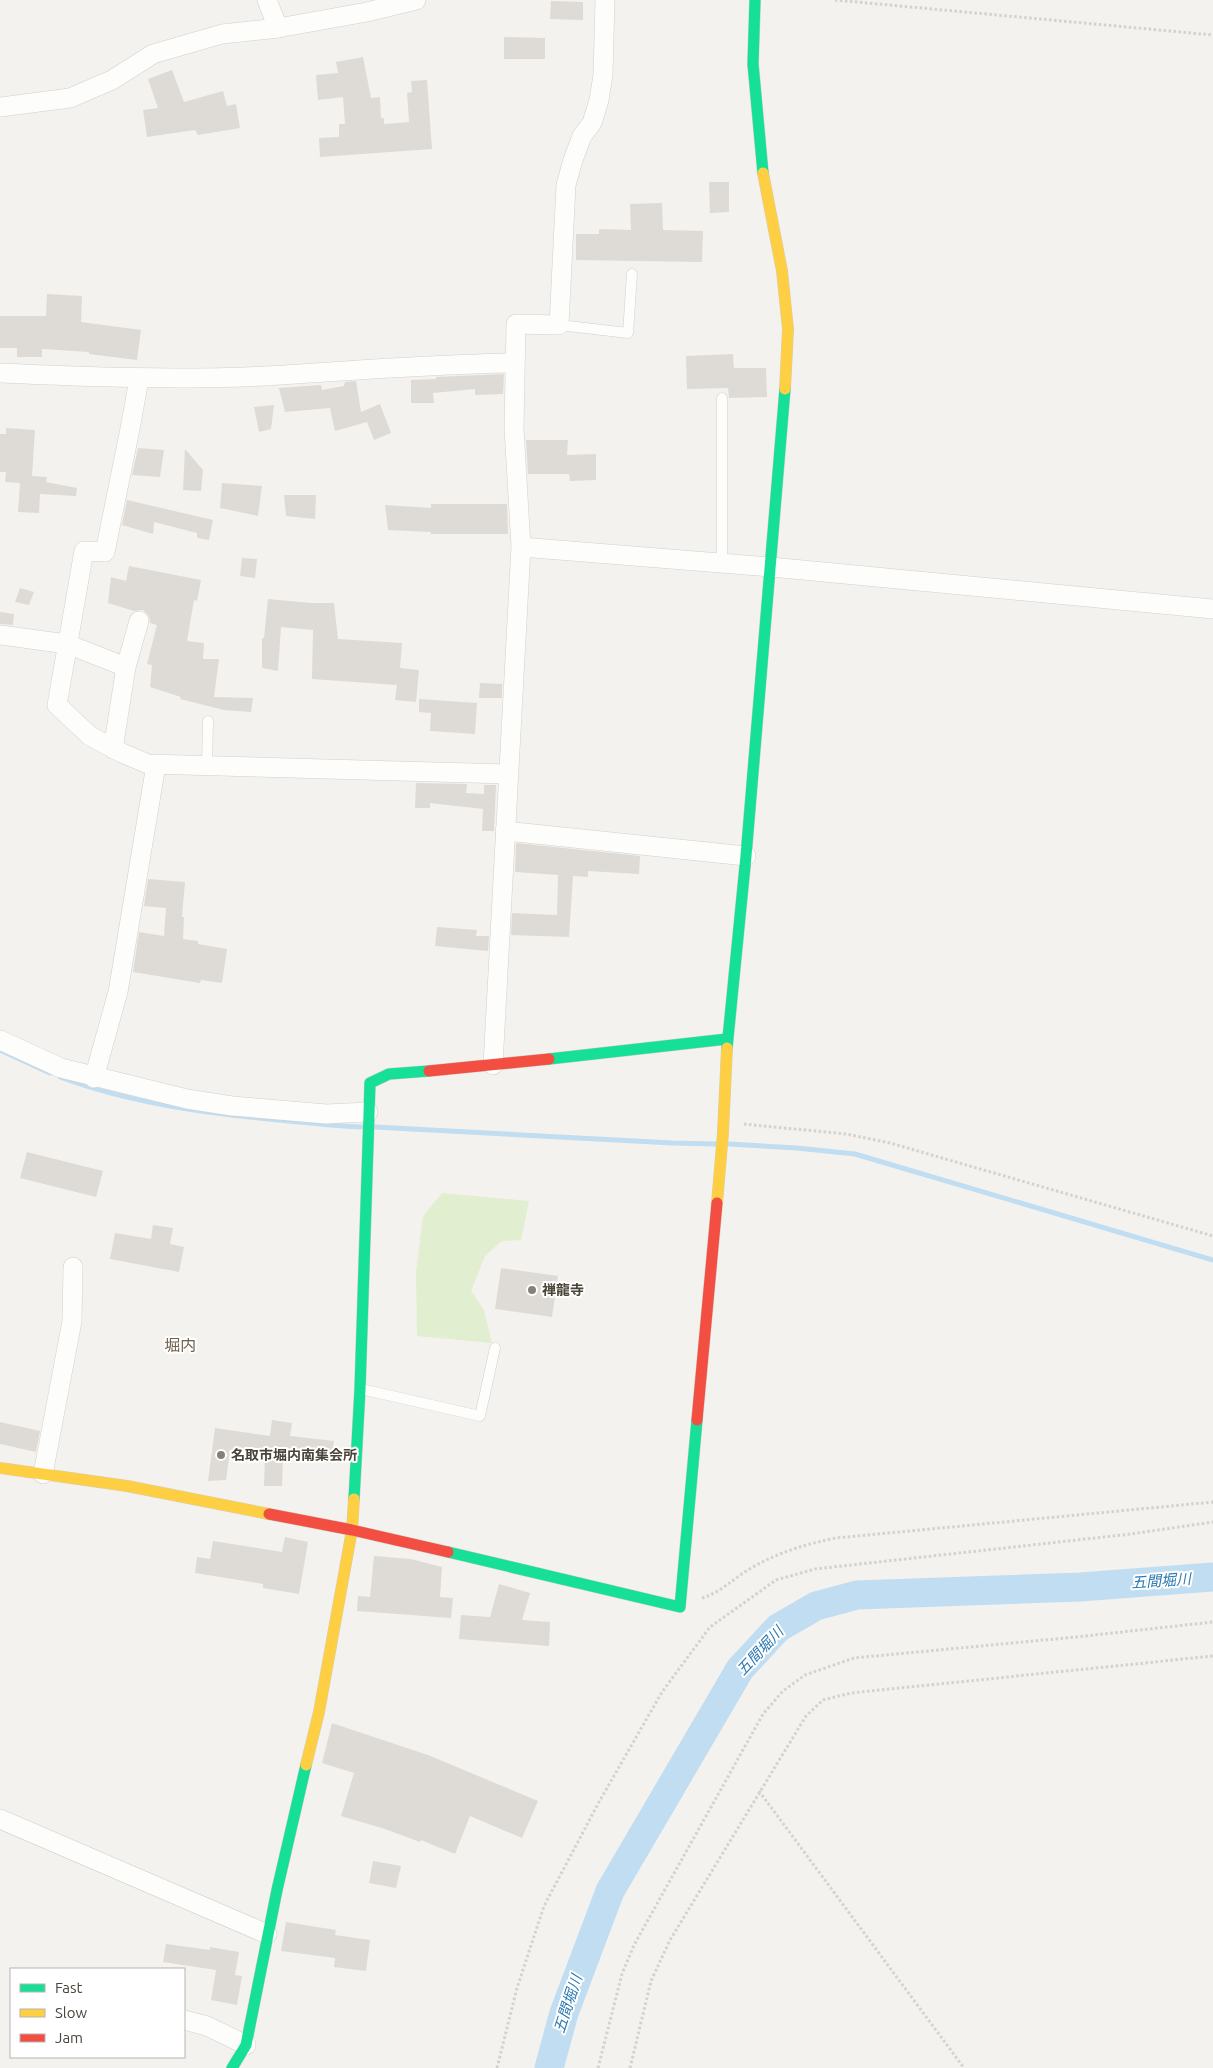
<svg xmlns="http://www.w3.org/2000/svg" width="1213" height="2068" font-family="Ubuntu,'Noto Sans JP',sans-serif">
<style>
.green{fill:#e1eecf}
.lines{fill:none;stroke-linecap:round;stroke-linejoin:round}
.stream{stroke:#c0ddf1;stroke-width:5}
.river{stroke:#c0ddf1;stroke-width:29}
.building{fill:#dedbd6}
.lane-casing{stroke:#d2d0cb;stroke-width:11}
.street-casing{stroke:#d2d0cb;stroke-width:20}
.fast-casing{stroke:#d3cfc5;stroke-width:12}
.slow-casing{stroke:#d3cfc5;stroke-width:12}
.jam-casing{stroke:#d3cfc5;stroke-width:12}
.path{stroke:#d3d2cc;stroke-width:3;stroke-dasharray:2.5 2.5;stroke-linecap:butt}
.lane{stroke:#fdfdfc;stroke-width:10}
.street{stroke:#fdfdfc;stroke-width:19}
.fast{stroke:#16e098;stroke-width:11}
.slow{stroke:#ffcf43;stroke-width:11}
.jam{stroke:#f24e42;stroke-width:11}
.poi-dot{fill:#868178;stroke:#fff;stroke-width:2}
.labels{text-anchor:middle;stroke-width:4;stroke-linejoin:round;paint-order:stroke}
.poi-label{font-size:14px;font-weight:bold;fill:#4b4439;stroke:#fff;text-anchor:start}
.water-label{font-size:15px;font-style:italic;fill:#2e7ab2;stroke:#fff}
.quarter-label{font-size:16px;fill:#6e6250;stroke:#fff}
</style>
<rect width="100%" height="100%" fill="#f4f2ee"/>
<!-- green -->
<path class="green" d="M 442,1193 L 529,1201 L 521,1240 L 502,1241 L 485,1256 L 471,1291 L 484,1310 L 492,1343 L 417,1336 L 416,1272 L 423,1216 Z"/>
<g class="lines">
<!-- stream -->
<g class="stream">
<path d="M 0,1050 L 50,1073"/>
<path d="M 60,1077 C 132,1104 212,1114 289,1121 C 313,1123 337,1126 361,1127"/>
<path d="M 375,1127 L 672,1143 L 716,1144"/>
<path d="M 729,1144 L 797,1148 L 855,1154 L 1213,1260"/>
</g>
<!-- river -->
<path class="river" d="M 549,2068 L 564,2013 L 610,1891 L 740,1669 L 778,1628 L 816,1606 L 857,1595 L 1080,1587 L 1213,1577"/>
</g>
<!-- building -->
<g class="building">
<path d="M 551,1 L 583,2 L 583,20 L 550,19 Z"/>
<path d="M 504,37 L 545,38 L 545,59 L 504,59 Z"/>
<path d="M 363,57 L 371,98 L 380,97 L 381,118 L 384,118 L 384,124 L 409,122 L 407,93 L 412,92 L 411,81 L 427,80 L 432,149 L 320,157 L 319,138 L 339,137 L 339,124 L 345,124 L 343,97 L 318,100 L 316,75 L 338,73 L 336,62 Z"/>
<path d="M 172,70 L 184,102 L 223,91 L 227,106 L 236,104 L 240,128 L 198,135 L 195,130 L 147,137 L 143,110 L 158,108 L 148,79 Z"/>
<path d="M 709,182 L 729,182 L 729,212 L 710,213 Z"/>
<path d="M 662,203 L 663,230 L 703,231 L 702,262 L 576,260 L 576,234 L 599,234 L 599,229 L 631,230 L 630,204 Z"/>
<path d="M 47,294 L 82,296 L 81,322 L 141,330 L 137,360 L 89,354 L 89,352 L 42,349 L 42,357 L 17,357 L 17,348 L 0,348 L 0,316 L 46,316 Z"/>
<path d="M 733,354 L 734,368 L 766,368 L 767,397 L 729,398 L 728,388 L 687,389 L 686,356 Z"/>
<path d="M 504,374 L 503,394 L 475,395 L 475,389 L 433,393 L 434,403 L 411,403 L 411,380 L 436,379 L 436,377 Z"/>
<path d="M 356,381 L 361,412 L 380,404 L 391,433 L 374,440 L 367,422 L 335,431 L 330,408 L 285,412 L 279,388 L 321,385 L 322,390 L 344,386 L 345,382 Z"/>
<path d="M 274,405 L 271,429 L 259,432 L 254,407 Z"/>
<path d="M 6,428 L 35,430 L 32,476 L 47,477 L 46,482 L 77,488 L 76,496 L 40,494 L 39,513 L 18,512 L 20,483 L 5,482 L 6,472 L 0,472 L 0,434 L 6,434 Z"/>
<path d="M 526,440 L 568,440 L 567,455 L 596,454 L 596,480 L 570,481 L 569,474 L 528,474 Z"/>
<path d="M 138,448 L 164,450 L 160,477 L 132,475 Z"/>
<path d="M 185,449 L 203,470 L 201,491 L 183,490 Z"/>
<path d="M 222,483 L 262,486 L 258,516 L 220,508 Z"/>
<path d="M 284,495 L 316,495 L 315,519 L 286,516 Z"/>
<path d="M 127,500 L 213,520 L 209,540 L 197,538 L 197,533 L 154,522 L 153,534 L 122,525 Z"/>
<path d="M 431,504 L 507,504 L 508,534 L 431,534 L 431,532 L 388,530 L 385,505 L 431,508 Z"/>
<path d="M 242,558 L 257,559 L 255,578 L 240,576 Z"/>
<path d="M 129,566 L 201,580 L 197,601 L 194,600 L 187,641 L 204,643 L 203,659 L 219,659 L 214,697 L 253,698 L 251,712 L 224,710 L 180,699 L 181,697 L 150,687 L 152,665 L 147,664 L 157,625 L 150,623 L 149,616 L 143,610 L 134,611 L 108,603 L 111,577 L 126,581 Z"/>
<path d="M 20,588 L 34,592 L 29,605 L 15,602 Z"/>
<path d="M 268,599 L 311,603 L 334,603 L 338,639 L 402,643 L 400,668 L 419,670 L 416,702 L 395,700 L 397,685 L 312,679 L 313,630 L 281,627 L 278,671 L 262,668 L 262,638 L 264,638 Z"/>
<path d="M 0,612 L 14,614 L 13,625 L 0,624 Z"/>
<path d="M 480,683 L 502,684 L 502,698 L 479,698 Z"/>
<path d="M 419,699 L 477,703 L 475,734 L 430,731 L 431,713 L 419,712 Z"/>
<path d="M 416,783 L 467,784 L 466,793 L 484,794 L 484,785 L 496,785 L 494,831 L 482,831 L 483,809 L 430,803 L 430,808 L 415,808 Z"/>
<path d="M 516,843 L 640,856 L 639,874 L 588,871 L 588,877 L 573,876 L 569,937 L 511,935 L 512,913 L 557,915 L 558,875 L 515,872 Z"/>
<path d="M 148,879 L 185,882 L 182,917 L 184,917 L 183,939 L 198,941 L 198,944 L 227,949 L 222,983 L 201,980 L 200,983 L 133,972 L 139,932 L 164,936 L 166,908 L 144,906 Z"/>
<path d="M 437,927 L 477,930 L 476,936 L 489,936 L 488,951 L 435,946 Z"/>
<path d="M 27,1152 L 103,1171 L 96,1197 L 20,1178 Z"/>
<path d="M 153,1225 L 173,1228 L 170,1244 L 184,1247 L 179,1272 L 110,1259 L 115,1233 L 151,1239 Z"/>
<path d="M 501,1268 L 558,1276 L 552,1317 L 495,1309 Z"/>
<path d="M 272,1420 L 292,1423 L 290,1436 L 334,1441 L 331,1463 L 283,1457 L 282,1486 L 264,1486 L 265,1455 L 230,1450 L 226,1480 L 208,1481 L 215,1428 L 270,1436 Z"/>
<path d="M 0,1422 L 40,1431 L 36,1452 L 0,1444 Z"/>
<path d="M 285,1537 L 308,1542 L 299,1594 L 263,1588 L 263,1584 L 195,1573 L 197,1557 L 210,1559 L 213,1541 L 282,1552 Z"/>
<path d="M 374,1556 L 411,1559 L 442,1567 L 440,1597 L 453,1598 L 451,1618 L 357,1611 L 358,1596 L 370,1597 Z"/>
<path d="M 499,1584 L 530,1593 L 522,1620 L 550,1622 L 549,1646 L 459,1639 L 461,1615 L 490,1617 Z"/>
<path d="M 332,1723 L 428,1755 L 538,1801 L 522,1838 L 470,1816 L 455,1854 L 421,1840 L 420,1842 L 385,1829 L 341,1816 L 354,1773 L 322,1763 Z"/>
<path d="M 373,1861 L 401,1866 L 396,1888 L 369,1883 Z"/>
<path d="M 286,1922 L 336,1930 L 335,1935 L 370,1940 L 366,1971 L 334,1967 L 335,1958 L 281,1951 Z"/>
<path d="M 166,1944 L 210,1950 L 210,1947 L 239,1952 L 235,1975 L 242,1976 L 237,2005 L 211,2000 L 216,1970 L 163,1962 Z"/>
</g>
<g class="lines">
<defs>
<g id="lane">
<path d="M 559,325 L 628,333 L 632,274"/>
<path d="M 722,563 L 722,398"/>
<path d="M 207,766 L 208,721"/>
<path d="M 361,1389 L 480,1416 L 495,1348"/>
</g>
<g id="street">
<path d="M 267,0 L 278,28"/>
<path d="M 0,107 L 70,98 L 112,80 L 153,54 L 222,34 L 278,28 L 367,12 L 416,0"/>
<path d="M 0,373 C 89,377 177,380 265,376 C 349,371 431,364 515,363"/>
<path d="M 139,379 L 130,429 L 105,552 L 84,551 L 57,705 L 90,736 L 122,753 L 148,764 L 508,774"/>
<path d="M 521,547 L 771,567 L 1213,609"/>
<path d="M 0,635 L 67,644 L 126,667 L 139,621"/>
<path d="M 113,749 L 126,667"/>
<path d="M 505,831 L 746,856"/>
<path d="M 0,1040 L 61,1068 L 187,1099 L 232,1106 L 326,1114 L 368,1112"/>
<path d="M 493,1065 L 521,547 L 514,428 L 516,324 L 559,325 L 566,185 L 573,160 L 582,136 L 592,123 L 599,100 L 603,75 L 605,0"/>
<path d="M 94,1078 L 118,992 L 156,765"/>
<path d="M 43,1474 L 72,1321 L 73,1267"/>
<path d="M 0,1819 L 267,1934"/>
<path d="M 184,2020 L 207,2026 L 246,2045"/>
</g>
<g id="fast">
<path d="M 755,0 L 753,64 L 763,173"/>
<path d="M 727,1048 L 746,856 L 785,389"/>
<path d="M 549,1059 L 727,1039"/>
<path d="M 354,1499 L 360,1389 L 370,1083 L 389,1074 L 429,1071"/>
<path d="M 448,1552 L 680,1607 L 697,1420"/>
<path d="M 232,2068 L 246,2045 L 277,1890 L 306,1765"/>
</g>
<g id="slow">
<path d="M 763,173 L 782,271 L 788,329 L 785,389"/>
<path d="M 717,1203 L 723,1133 L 727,1048"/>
<path d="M 0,1468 L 127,1486 L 269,1514"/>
<path d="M 306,1765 L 319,1712 L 352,1530 L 354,1499"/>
</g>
<g id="jam">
<path d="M 429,1071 L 549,1059"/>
<path d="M 697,1420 L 717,1203"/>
<path d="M 269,1514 L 352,1530 L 448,1552"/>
</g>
</defs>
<!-- lane casing -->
<use href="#lane" class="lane-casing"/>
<!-- street casing -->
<use href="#street" class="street-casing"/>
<!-- fast casing -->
<use href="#fast" class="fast-casing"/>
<!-- slow casing -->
<use href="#slow" class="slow-casing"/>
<!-- jam casing -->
<use href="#jam" class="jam-casing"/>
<!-- path -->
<g class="path">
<path d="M 835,0 L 1213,35"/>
<path d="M 744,1124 L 846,1134 L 890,1143 L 1213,1236"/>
<path d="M 702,1598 C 720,1593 734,1578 751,1568 C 779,1552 806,1544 836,1538 L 1213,1502"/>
<path d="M 759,1791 L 964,2068"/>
<path d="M 497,2068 L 517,1988 L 544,1906 L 599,1802 L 662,1692 L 710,1627 L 776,1580 L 815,1569 L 1131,1534 L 1213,1522"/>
<path d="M 598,2068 L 622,1974 L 634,1945 L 763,1714 L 783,1691 L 805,1675 L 854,1658 L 1076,1637 L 1213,1622"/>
<path d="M 630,2068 L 651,1981 L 670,1940 L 806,1716 L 823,1700 L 851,1693 L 1213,1656"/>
</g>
<!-- lane -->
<use href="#lane" class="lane"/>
<!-- street -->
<use href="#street" class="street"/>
<!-- fast -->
<use href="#fast" class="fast"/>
<!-- slow -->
<use href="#slow" class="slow"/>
<!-- jam -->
<use href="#jam" class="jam"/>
</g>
<!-- markers -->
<g class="poi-dot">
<circle cx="532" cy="1290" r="5"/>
<circle cx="221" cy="1455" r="5"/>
</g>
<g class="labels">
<!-- poi labels -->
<g class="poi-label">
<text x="542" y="1295">禅龍寺</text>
<text x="231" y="1460">名取市堀内南集会所</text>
</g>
<!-- water labels -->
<g class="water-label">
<text transform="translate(1161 1581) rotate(-4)" y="5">五間堀川</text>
<text transform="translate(760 1651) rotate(-47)" y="5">五間堀川</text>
<text transform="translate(568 2004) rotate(-72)" y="5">五間堀川</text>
</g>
<!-- quarter labels -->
<g class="quarter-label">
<text x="180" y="1351">堀内</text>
</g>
</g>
<!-- legend -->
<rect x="10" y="1968" width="175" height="90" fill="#ffffff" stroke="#b7b4b0"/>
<rect x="20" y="1984" width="25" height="8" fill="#16e098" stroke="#b7b4b0"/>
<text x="55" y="1993" font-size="15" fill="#4b4439">Fast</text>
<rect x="20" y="2009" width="25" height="8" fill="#ffcf43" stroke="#b7b4b0"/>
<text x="55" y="2018" font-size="15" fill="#4b4439">Slow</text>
<rect x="20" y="2034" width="25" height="8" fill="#f24e42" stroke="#b7b4b0"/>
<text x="55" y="2043" font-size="15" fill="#4b4439">Jam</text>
</svg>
